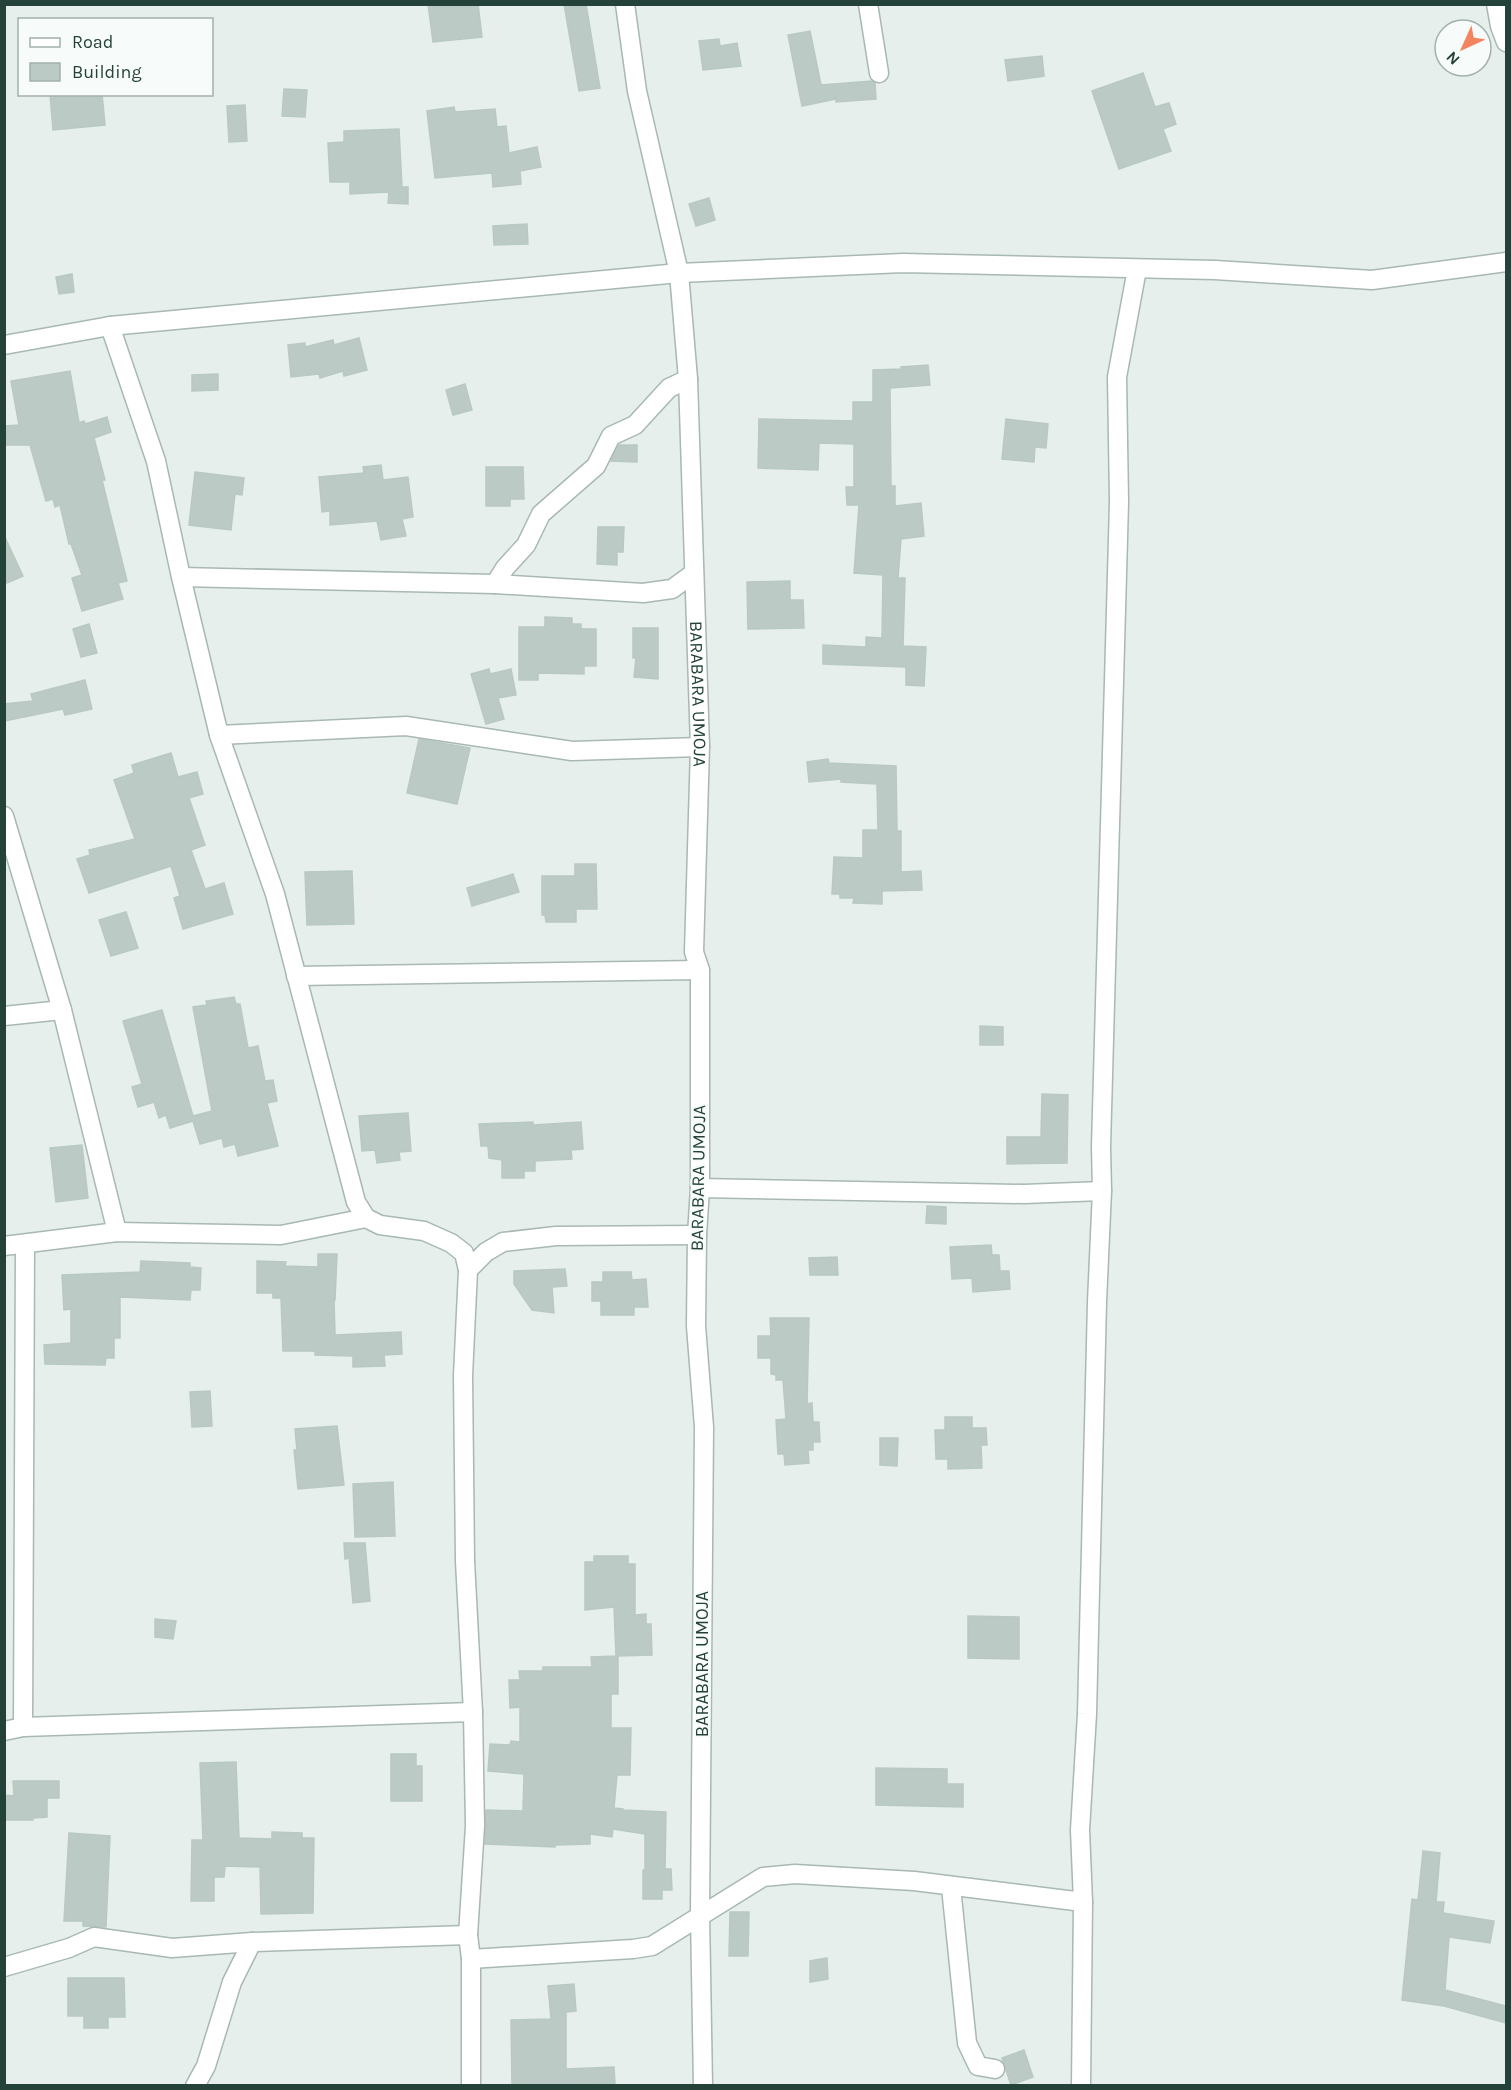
<svg xmlns="http://www.w3.org/2000/svg" width="1511" height="2090" font-family="Karla,sans-serif">
<style>
.building{fill:#bbcac4;stroke:#b8c9c2;stroke-width:1.5}
.lines{fill:none;stroke-linecap:round;stroke-linejoin:round}
.minor-casing{stroke:#a8b8b2;stroke-width:21}
.minor{stroke:#fff;stroke-width:18}
.labels{text-anchor:middle;stroke-width:4.5;stroke-linejoin:round;paint-order:stroke}
.street-label{font-size:18px;fill:#24423a;stroke:#f7fbf9}
</style>
<rect width="100%" height="100%" fill="#e6efeb"/>
<!-- building -->
<g class="building">
<path d="M 428,4 L 478,4 L 482,37 L 433,42 Z"/>
<path d="M 564,4 L 586,4 L 600,88 L 579,91 Z"/>
<path d="M 810,31 L 821,85 L 872,81 L 875,83 L 876,99 L 836,102 L 836,99 L 802,106 L 788,35 Z"/>
<path d="M 719,39 L 720,46 L 737,43 L 741,66 L 703,70 L 699,41 Z"/>
<path d="M 1042,56 L 1044,76 L 1008,81 L 1005,60 Z"/>
<path d="M 1143,73 L 1155,107 L 1169,103 L 1176,124 L 1163,129 L 1171,151 L 1119,169 L 1092,91 Z"/>
<path d="M 284,89 L 307,90 L 305,117 L 282,116 Z"/>
<path d="M 50,94 L 102,94 L 105,125 L 53,130 Z"/>
<path d="M 245,105 L 247,141 L 229,142 L 227,106 Z"/>
<path d="M 454,107 L 455,112 L 495,109 L 497,127 L 506,126 L 509,153 L 537,147 L 541,167 L 520,171 L 521,184 L 493,187 L 492,173 L 435,178 L 427,111 Z"/>
<path d="M 399,129 L 402,187 L 408,187 L 408,204 L 388,203 L 389,192 L 350,194 L 350,182 L 330,182 L 328,143 L 344,142 L 344,131 Z"/>
<path d="M 709,198 L 715,220 L 696,226 L 689,204 Z"/>
<path d="M 527,224 L 528,244 L 494,245 L 493,226 Z"/>
<path d="M 72,274 L 74,292 L 59,294 L 56,277 Z"/>
<path d="M 359,338 L 367,370 L 344,376 L 343,371 L 320,378 L 319,374 L 291,377 L 288,345 L 305,343 L 305,347 L 333,340 L 334,345 Z"/>
<path d="M 928,365 L 930,385 L 890,388 L 891,486 L 895,486 L 895,506 L 921,503 L 924,536 L 901,539 L 898,578 L 905,578 L 903,646 L 926,647 L 924,686 L 906,685 L 906,667 L 823,664 L 823,645 L 866,647 L 866,637 L 882,638 L 883,575 L 854,573 L 859,505 L 847,505 L 846,487 L 854,487 L 854,444 L 819,443 L 818,470 L 758,468 L 759,419 L 853,421 L 853,402 L 873,402 L 873,370 L 901,369 L 901,367 Z"/>
<path d="M 70,371 L 79,423 L 84,421 L 85,424 L 107,417 L 111,432 L 94,438 L 105,480 L 102,480 L 127,581 L 118,583 L 123,599 L 82,611 L 72,578 L 82,575 L 71,544 L 69,544 L 60,505 L 55,507 L 53,499 L 46,501 L 30,445 L 4,445 L 4,426 L 19,425 L 11,381 Z"/>
<path d="M 218,374 L 218,390 L 192,391 L 192,375 Z"/>
<path d="M 465,384 L 472,410 L 453,415 L 446,390 Z"/>
<path d="M 1006,419 L 1048,424 L 1046,448 L 1035,447 L 1034,462 L 1002,459 Z"/>
<path d="M 619,445 L 637,445 L 637,462 L 611,461 Z"/>
<path d="M 381,465 L 383,480 L 408,477 L 413,517 L 402,519 L 406,536 L 381,540 L 377,521 L 330,525 L 330,511 L 322,512 L 319,477 L 364,473 L 363,467 Z"/>
<path d="M 486,467 L 523,467 L 524,499 L 510,499 L 510,506 L 486,506 Z"/>
<path d="M 195,472 L 244,478 L 242,495 L 235,494 L 231,530 L 189,525 Z"/>
<path d="M 598,527 L 624,527 L 623,552 L 617,552 L 617,565 L 597,564 Z"/>
<path d="M 4,535 L 23,576 L 4,584 Z"/>
<path d="M 790,581 L 790,600 L 803,600 L 804,628 L 748,629 L 747,582 Z"/>
<path d="M 545,617 L 572,618 L 572,624 L 581,624 L 581,629 L 596,629 L 596,666 L 584,666 L 584,674 L 538,673 L 538,680 L 519,680 L 519,627 L 545,627 Z"/>
<path d="M 89,624 L 97,653 L 81,657 L 73,629 Z"/>
<path d="M 633,628 L 658,628 L 658,679 L 634,677 L 636,658 L 633,658 Z"/>
<path d="M 489,669 L 490,674 L 511,669 L 516,695 L 498,698 L 504,719 L 486,724 L 471,674 Z"/>
<path d="M 85,680 L 92,709 L 65,715 L 63,709 L 4,721 L 4,704 L 33,701 L 31,694 Z"/>
<path d="M 419,739 L 470,748 L 457,804 L 407,793 Z"/>
<path d="M 171,753 L 178,777 L 197,772 L 203,794 L 189,798 L 205,845 L 191,850 L 205,889 L 224,883 L 233,914 L 183,929 L 174,898 L 180,896 L 171,866 L 89,893 L 77,859 L 90,855 L 89,850 L 135,839 L 114,780 L 134,773 L 132,765 Z"/>
<path d="M 828,759 L 829,763 L 896,766 L 897,831 L 901,831 L 901,872 L 921,871 L 922,890 L 882,891 L 882,904 L 853,903 L 854,898 L 840,898 L 840,894 L 832,894 L 834,857 L 863,858 L 863,830 L 878,830 L 877,784 L 841,782 L 841,779 L 809,782 L 807,762 Z"/>
<path d="M 575,864 L 596,864 L 597,909 L 576,909 L 576,922 L 546,922 L 545,915 L 542,915 L 542,876 L 575,876 Z"/>
<path d="M 352,871 L 354,924 L 307,925 L 305,872 Z"/>
<path d="M 513,874 L 519,892 L 472,906 L 467,888 Z"/>
<path d="M 126,912 L 138,948 L 111,956 L 99,920 Z"/>
<path d="M 234,997 L 236,1004 L 240,1004 L 248,1048 L 258,1046 L 265,1081 L 273,1080 L 277,1101 L 267,1103 L 278,1146 L 238,1156 L 235,1144 L 224,1147 L 222,1138 L 200,1144 L 193,1121 L 170,1128 L 166,1115 L 159,1118 L 154,1102 L 138,1107 L 132,1087 L 142,1084 L 123,1021 L 162,1010 L 193,1116 L 212,1111 L 193,1007 L 207,1005 L 206,1001 Z"/>
<path d="M 980,1026 L 1003,1027 L 1003,1045 L 980,1045 Z"/>
<path d="M 1042,1094 L 1068,1095 L 1067,1163 L 1007,1164 L 1007,1137 L 1041,1137 Z"/>
<path d="M 408,1113 L 411,1151 L 399,1152 L 400,1160 L 377,1163 L 375,1150 L 362,1151 L 359,1116 Z"/>
<path d="M 533,1122 L 533,1125 L 581,1122 L 583,1149 L 571,1150 L 572,1159 L 535,1161 L 535,1171 L 524,1171 L 524,1178 L 502,1178 L 502,1160 L 489,1158 L 488,1146 L 481,1146 L 479,1124 Z"/>
<path d="M 82,1145 L 88,1198 L 56,1202 L 50,1148 Z"/>
<path d="M 927,1206 L 946,1207 L 946,1224 L 926,1223 Z"/>
<path d="M 991,1245 L 992,1255 L 999,1255 L 1000,1271 L 1009,1271 L 1010,1289 L 973,1292 L 972,1278 L 952,1279 L 950,1247 Z"/>
<path d="M 318,1254 L 337,1254 L 335,1300 L 334,1300 L 335,1335 L 401,1332 L 402,1354 L 384,1355 L 385,1366 L 353,1367 L 353,1356 L 315,1355 L 315,1351 L 283,1351 L 281,1298 L 273,1298 L 273,1293 L 257,1293 L 257,1261 L 286,1262 L 285,1266 L 318,1267 Z"/>
<path d="M 837,1257 L 838,1275 L 810,1275 L 809,1258 Z"/>
<path d="M 141,1261 L 190,1263 L 190,1267 L 201,1268 L 200,1290 L 191,1290 L 190,1300 L 120,1297 L 120,1338 L 114,1338 L 114,1358 L 106,1358 L 105,1365 L 45,1364 L 44,1345 L 71,1343 L 71,1309 L 64,1310 L 62,1275 L 140,1272 Z"/>
<path d="M 565,1269 L 567,1286 L 552,1287 L 554,1313 L 532,1310 L 514,1284 L 514,1271 Z"/>
<path d="M 603,1272 L 631,1272 L 632,1280 L 646,1279 L 648,1307 L 634,1307 L 634,1315 L 601,1315 L 601,1301 L 592,1301 L 592,1282 L 603,1282 Z"/>
<path d="M 770,1318 L 809,1318 L 807,1404 L 812,1403 L 813,1422 L 819,1422 L 820,1442 L 813,1442 L 813,1450 L 808,1450 L 809,1463 L 785,1465 L 784,1454 L 778,1454 L 776,1420 L 786,1419 L 783,1380 L 776,1380 L 776,1375 L 771,1374 L 771,1358 L 758,1358 L 758,1336 L 771,1336 Z"/>
<path d="M 210,1391 L 212,1426 L 192,1427 L 190,1392 Z"/>
<path d="M 945,1417 L 972,1417 L 972,1428 L 986,1428 L 987,1445 L 981,1445 L 982,1468 L 948,1469 L 948,1459 L 936,1459 L 935,1430 L 945,1430 Z"/>
<path d="M 337,1426 L 344,1485 L 298,1489 L 294,1450 L 297,1450 L 295,1429 Z"/>
<path d="M 880,1438 L 898,1438 L 897,1466 L 880,1465 Z"/>
<path d="M 393,1482 L 395,1536 L 355,1537 L 353,1484 Z"/>
<path d="M 344,1543 L 365,1543 L 370,1601 L 353,1603 L 349,1558 L 345,1559 Z"/>
<path d="M 594,1556 L 628,1556 L 628,1564 L 635,1564 L 635,1615 L 646,1614 L 646,1624 L 651,1624 L 652,1655 L 618,1656 L 618,1694 L 611,1694 L 611,1728 L 631,1728 L 630,1775 L 617,1775 L 614,1808 L 623,1809 L 623,1810 L 666,1812 L 665,1869 L 671,1869 L 672,1890 L 662,1890 L 662,1899 L 643,1899 L 643,1870 L 645,1870 L 645,1834 L 613,1829 L 612,1837 L 590,1834 L 590,1844 L 555,1845 L 555,1847 L 485,1844 L 486,1810 L 523,1811 L 524,1774 L 488,1771 L 490,1744 L 510,1745 L 511,1741 L 520,1742 L 520,1707 L 510,1708 L 509,1680 L 520,1680 L 519,1671 L 543,1671 L 543,1667 L 592,1667 L 591,1657 L 616,1656 L 614,1607 L 585,1610 L 585,1562 L 594,1562 Z"/>
<path d="M 968,1616 L 1019,1617 L 1019,1659 L 968,1658 Z"/>
<path d="M 155,1619 L 176,1621 L 173,1639 L 155,1637 Z"/>
<path d="M 391,1754 L 416,1754 L 416,1766 L 422,1766 L 422,1801 L 391,1801 Z"/>
<path d="M 236,1762 L 239,1838 L 272,1839 L 272,1832 L 302,1833 L 302,1838 L 314,1838 L 313,1913 L 261,1914 L 260,1867 L 225,1866 L 224,1877 L 214,1877 L 214,1901 L 191,1901 L 192,1840 L 203,1840 L 200,1763 Z"/>
<path d="M 876,1768 L 947,1769 L 947,1784 L 963,1784 L 963,1807 L 876,1805 Z"/>
<path d="M 13,1781 L 59,1781 L 59,1798 L 47,1798 L 47,1817 L 33,1818 L 33,1820 L 4,1820 L 4,1795 L 14,1796 Z"/>
<path d="M 69,1833 L 110,1836 L 106,1927 L 83,1926 L 83,1921 L 64,1921 Z"/>
<path d="M 1423,1851 L 1440,1853 L 1436,1902 L 1444,1902 L 1443,1913 L 1494,1921 L 1490,1943 L 1449,1937 L 1445,1990 L 1506,2006 L 1506,2023 L 1444,2006 L 1402,2000 L 1412,1899 L 1418,1900 Z"/>
<path d="M 730,1912 L 749,1912 L 748,1956 L 729,1956 Z"/>
<path d="M 827,1958 L 828,1979 L 810,1982 L 810,1961 Z"/>
<path d="M 68,1978 L 124,1978 L 125,2017 L 108,2017 L 108,2028 L 84,2028 L 84,2016 L 68,2016 Z"/>
<path d="M 574,1984 L 576,2011 L 566,2012 L 566,2069 L 614,2067 L 615,2083 L 580,2085 L 512,2085 L 511,2020 L 551,2019 L 548,1986 Z"/>
<path d="M 1024,2050 L 1033,2077 L 1011,2085 L 1002,2058 Z"/>
</g>
<g class="lines">
<defs>
<g id="minor">
<path id="s1" d="M 625,4 L 637,91 L 679,273 L 688,379 L 700,747 L 694,952 L 700,970 L 700,1188 L 697,1235 L 696,1326 L 704,1427 L 700,1914 L 703,2086"/>
<path d="M 868,4 L 879,73"/>
<path d="M 1496,4 L 1500,26 L 1506,42"/>
<path d="M 110,326 L 156,461 L 181,577 L 219,735 L 275,894 L 356,1202 L 366,1218 L 380,1225 L 424,1231 L 451,1243 L 464,1253 L 468,1270 L 463,1376 L 465,1561 L 473,1712 L 475,1826 L 468,1935 L 471,1959 L 471,2086"/>
<path d="M 4,345 L 110,326 L 679,273 L 903,263 L 1215,270 L 1372,280 L 1506,262"/>
<path d="M 181,577 L 495,584 L 643,593 L 672,589 L 694,573"/>
<path d="M 495,584 L 505,568 L 526,545 L 541,514 L 596,466 L 611,436 L 635,425 L 669,388 L 688,379"/>
<path d="M 219,735 L 406,726 L 572,751 L 700,747"/>
<path d="M 4,816 L 62,1010 L 117,1232"/>
<path d="M 296,976 L 700,970"/>
<path d="M 4,1016 L 62,1010"/>
<path d="M 700,1188 L 1024,1194 L 1102,1191"/>
<path d="M 4,1246 L 117,1232 L 281,1235 L 366,1218"/>
<path d="M 468,1270 L 486,1252 L 503,1242 L 556,1236 L 697,1235"/>
<path d="M 23,1727 L 25,1244"/>
<path d="M 4,1731 L 23,1727 L 473,1712"/>
<path d="M 951,1887 L 967,2043 L 978,2066 L 995,2069"/>
<path d="M 471,1959 L 633,1949 L 652,1946 L 763,1877 L 795,1874 L 914,1881 L 1083,1902"/>
<path d="M 4,1967 L 69,1948 L 94,1937 L 172,1948 L 252,1942 L 468,1935"/>
<path d="M 195,2086 L 206,2066 L 232,1982 L 252,1942"/>
<path d="M 1081,2086 L 1083,1902 L 1080,1830 L 1087,1714 L 1097,1302 L 1102,1191 L 1101,1147 L 1119,502 L 1117,377 L 1137,269"/>
</g>
</defs>
<!-- minor casing -->
<use href="#minor" class="minor-casing"/>
<!-- minor -->
<use href="#minor" class="minor"/>
</g>
<g class="labels">
<!-- street labels -->
<g class="street-label">
<text dy="6" stroke="none"><textPath href="#s1" startOffset="696">BARABARA UMOJA</textPath></text>
<text transform="translate(698 1178) rotate(-89)" y="6">BARABARA UMOJA</text>
<text transform="translate(702 1664) rotate(-90)" y="6">BARABARA UMOJA</text>
</g>
</g>
<!-- border -->
<rect width="1511" height="2090" fill="none" stroke="#24423a" stroke-width="12"/>
<!-- legend -->
<rect x="18" y="18" width="195" height="78" fill="#f7fbf9" stroke="#a3b1ad" stroke-width="1.5"/>
<rect x="30" y="38" width="30" height="9" fill="#ffffff" stroke="#a3b1ad" stroke-width="1.5"/>
<text x="72" y="48" font-size="18" fill="#24423a">Road</text>
<rect x="30" y="63" width="30" height="18" fill="#bbcac4" stroke="#a3b1ad" stroke-width="1.5"/>
<text x="72" y="78" font-size="18" fill="#24423a">Building</text>
<!-- north arrow -->
<g transform="translate(1463 48) rotate(225)"><circle r="28" fill="#f7fbf9" stroke="#a3b1ad" stroke-width="1.5"/>
<path d="M0-4.5L10 22L0 15L-10 22Z" fill="#f4845f"/>
<text y="-9" font-size="16" font-weight="bold" text-anchor="middle" fill="#24423a">N</text>
</g>
</svg>
